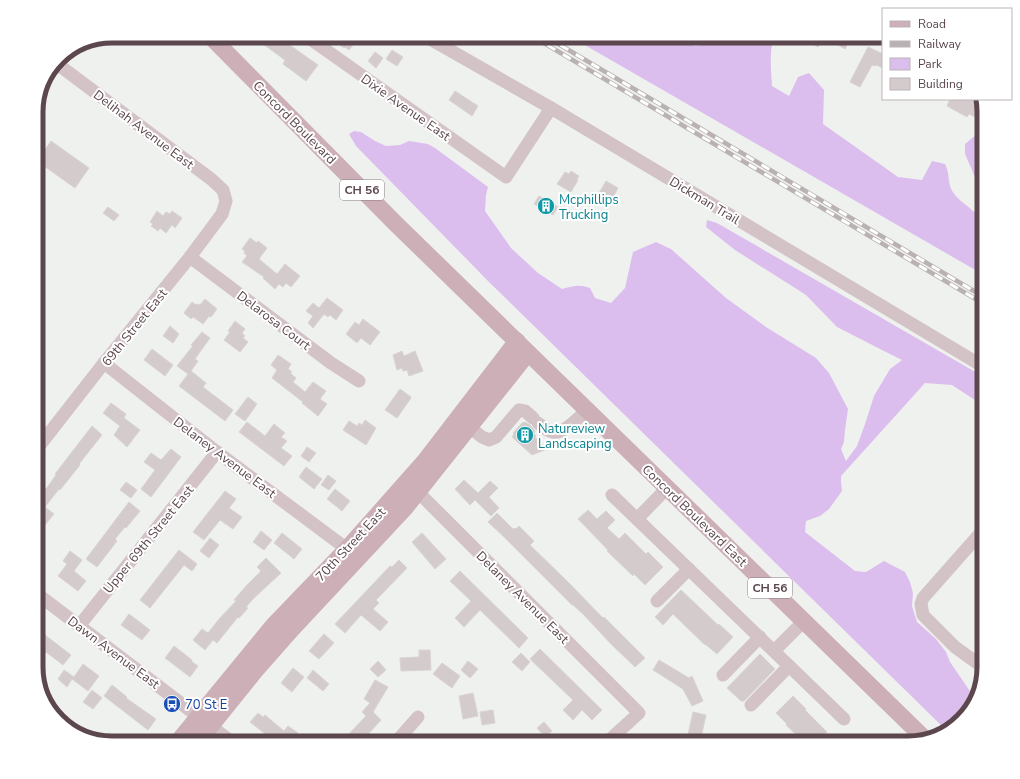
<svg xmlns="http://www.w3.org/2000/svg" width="1020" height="779" font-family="'Nunito Sans',sans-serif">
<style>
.green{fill:#dbbeed}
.building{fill:#d4cbcd;stroke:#dad3d3}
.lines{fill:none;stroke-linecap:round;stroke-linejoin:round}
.minor{stroke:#d3c3c7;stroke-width:13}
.major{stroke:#cdafb7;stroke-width:17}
.rail-casing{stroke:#b9b1b2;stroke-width:4.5}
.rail{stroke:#fff;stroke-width:3;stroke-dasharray:9;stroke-linecap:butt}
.labels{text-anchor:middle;stroke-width:4;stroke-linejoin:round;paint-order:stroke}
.shield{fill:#fff;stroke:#8c7e82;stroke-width:1}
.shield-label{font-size:12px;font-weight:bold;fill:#5b474d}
.street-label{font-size:13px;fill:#5b474d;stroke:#fff}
.culture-label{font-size:13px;fill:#0d838f;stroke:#fff;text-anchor:start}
.transit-label{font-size:13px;fill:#164399;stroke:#fff;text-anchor:start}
.rim{fill:none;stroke:#5b474d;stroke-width:5}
</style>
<rect width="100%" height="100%" fill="#eff1ef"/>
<!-- green -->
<g class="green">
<path d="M 575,36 L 679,36 L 695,46 L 723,40 L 726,36 L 774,36 C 769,52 771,70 772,86 L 789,96 L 798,77 L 809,73 L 824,90 L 823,124 L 898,177 L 922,180 L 932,161 L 945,164 C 949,172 948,178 950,186 C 953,197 966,204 974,212 L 982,204 L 978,185 L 972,170 L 965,154 L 965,144 L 977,134 L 984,139 L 984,275 L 583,44 Z"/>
<path d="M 354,131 L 361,132 L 375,141 L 386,146 L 400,145 L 409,141 L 428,144 L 435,148 L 488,187 L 486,195 L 485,211 L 511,248 L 538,273 L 562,289 C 573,286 579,284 590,288 L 595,298 L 611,303 L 625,288 L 633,252 L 656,242 L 671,249 L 726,298 L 766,327 L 816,358 L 829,373 L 848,409 L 845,430 L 844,442 L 841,449 L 846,461 L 857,446 L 865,424 L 874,396 L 890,369 L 902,360 L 884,351 L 837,327 L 806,295 L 735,250 L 706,227 L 707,220 L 717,223 L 984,377 L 984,406 L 952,385 L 925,383 L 841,476 L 841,482 L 842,491 L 829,509 L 820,516 L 806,521 L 805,532 L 855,571 L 866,572 L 884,561 L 905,572 L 910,582 L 913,593 L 912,606 L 917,622 L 936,639 L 946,652 L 950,662 L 974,697 L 968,713 L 947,731 L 488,281 L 356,146 L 349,134 Z"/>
</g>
<!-- building -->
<g class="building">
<path d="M 269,36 L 277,36 L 318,65 L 306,81 L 283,64 L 285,60 L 263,44 Z"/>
<path d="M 342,36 L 360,36 L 349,50 L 345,47 L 344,48 L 337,43 Z"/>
<path d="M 798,36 L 852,36 L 845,49 L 824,37 L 818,47 Z"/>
<path d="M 868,47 L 883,54 L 883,68 L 876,65 L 875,66 L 872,65 L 860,87 L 850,82 Z"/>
<path d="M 392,50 L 403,57 L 397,66 L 386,59 Z"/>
<path d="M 375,52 L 383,58 L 376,68 L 368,61 Z"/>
<path d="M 455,91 L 478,106 L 472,116 L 449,100 Z"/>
<path d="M 950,99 L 969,99 L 983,107 L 977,118 L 969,114 L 967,117 L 947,106 Z"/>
<path d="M 51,141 L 89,168 L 75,188 L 37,161 Z"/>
<path d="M 571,171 L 579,176 L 577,179 L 578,180 L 571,192 L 557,184 L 565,172 L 569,174 Z"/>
<path d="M 606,181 L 618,188 L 607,208 L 595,200 Z"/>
<path d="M 539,196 L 558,207 L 553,215 L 534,204 Z"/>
<path d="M 108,207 L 119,215 L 114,221 L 103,213 Z"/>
<path d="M 157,211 L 163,216 L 166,212 L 170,214 L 172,211 L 182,218 L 175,228 L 172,225 L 166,233 L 160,228 L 158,231 L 151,226 L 153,224 L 150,222 Z"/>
<path d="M 250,238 L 257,243 L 258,241 L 267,248 L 259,259 L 277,274 L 285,264 L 300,276 L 291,287 L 286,283 L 283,287 L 279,284 L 275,289 L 263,278 L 264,277 L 242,262 L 247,256 L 244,253 L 245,251 L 242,249 Z"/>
<path d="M 327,298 L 343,310 L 336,320 L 330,315 L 328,317 L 324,314 L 313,328 L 308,323 L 313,316 L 306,311 L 313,303 L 319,308 Z"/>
<path d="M 205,299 L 217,309 L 211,317 L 209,316 L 203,324 L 193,317 L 191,319 L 184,313 L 192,302 L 196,305 L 198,304 L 200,305 Z"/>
<path d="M 363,319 L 380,332 L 370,345 L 361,338 L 357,343 L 346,334 L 355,322 L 359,325 Z"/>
<path d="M 235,321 L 245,329 L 242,333 L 245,336 L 243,338 L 248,342 L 240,352 L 224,340 L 230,332 L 228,331 Z"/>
<path d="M 170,326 L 179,334 L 173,343 L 163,336 Z"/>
<path d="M 202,332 L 210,338 L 195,359 L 198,361 L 191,371 L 206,383 L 203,387 L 233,410 L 225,421 L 179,386 L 188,374 L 177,366 L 192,347 L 193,346 L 191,345 Z"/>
<path d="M 152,349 L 173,365 L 165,376 L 144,360 Z"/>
<path d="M 402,351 L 404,356 L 415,351 L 423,371 L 409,376 L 407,370 L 403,371 L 402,368 L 397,370 L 393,355 Z"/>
<path d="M 278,355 L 291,364 L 288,369 L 292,372 L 290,373 L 296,378 L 293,382 L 305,392 L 313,382 L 326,391 L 320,399 L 327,404 L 318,416 L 302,403 L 303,402 L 272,378 L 277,370 L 271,365 Z"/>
<path d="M 400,389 L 411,397 L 411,398 L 397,418 L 385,410 Z"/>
<path d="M 248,397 L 257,404 L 245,421 L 235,414 Z"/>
<path d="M 111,403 L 126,414 L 124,418 L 140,430 L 127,447 L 114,435 L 120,426 L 103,413 Z"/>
<path d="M 365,420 L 376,428 L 366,445 L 343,430 L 349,421 L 357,426 L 359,423 L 362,425 Z"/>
<path d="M 247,422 L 265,436 L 274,424 L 285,433 L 281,437 L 287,441 L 281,448 L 292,456 L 284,466 L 239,432 Z"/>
<path d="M 525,422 L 530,425 L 535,431 L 534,434 L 536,436 L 535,437 L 547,449 L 532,455 L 512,437 L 514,434 L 513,433 L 522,423 Z"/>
<path d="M 92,426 L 102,435 L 79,464 L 80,465 L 60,490 L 59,489 L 45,507 L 54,514 L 45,525 L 37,518 L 36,519 L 36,498 L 44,487 L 46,489 L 56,475 L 55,474 Z"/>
<path d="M 307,447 L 316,453 L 309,462 L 301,456 Z"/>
<path d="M 171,449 L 181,457 L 151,497 L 141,489 L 155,470 L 144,462 L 151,453 L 161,460 Z"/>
<path d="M 306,467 L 322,479 L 314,489 L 299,477 Z"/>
<path d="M 328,475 L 336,481 L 329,490 L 321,485 Z"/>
<path d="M 464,480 L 478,493 L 490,481 L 498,488 L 489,497 L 499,508 L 491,516 L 475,500 L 470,505 L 455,489 Z"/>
<path d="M 126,482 L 137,490 L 131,498 L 120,490 Z"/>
<path d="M 335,489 L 350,501 L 342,511 L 327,499 Z"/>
<path d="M 225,491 L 236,499 L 229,508 L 242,517 L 233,529 L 220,520 L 204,540 L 193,532 Z"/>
<path d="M 129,502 L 140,511 L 126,528 L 125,527 L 115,539 L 117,541 L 97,567 L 86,559 Z"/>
<path d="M 588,510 L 597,519 L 606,511 L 615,520 L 607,528 L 619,539 L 625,533 L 646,554 L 648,552 L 663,567 L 645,585 L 634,574 L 633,576 L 607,551 L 608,550 L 578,519 Z"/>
<path d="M 497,513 L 513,529 L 514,528 L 516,529 L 519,526 L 534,541 L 530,545 L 567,581 L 603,618 L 604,617 L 645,658 L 635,667 L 611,644 L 583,614 L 573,605 L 572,605 L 502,535 L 488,522 Z"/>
<path d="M 261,531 L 272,540 L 264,550 L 253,542 Z"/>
<path d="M 282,533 L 302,549 L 294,559 L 274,543 Z"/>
<path d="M 422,533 L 446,559 L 435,569 L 412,542 Z"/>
<path d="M 210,538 L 219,545 L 209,558 L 200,551 Z"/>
<path d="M 179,550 L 197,564 L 192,571 L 184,565 L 150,608 L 140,600 Z"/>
<path d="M 70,551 L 82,560 L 74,571 L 86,581 L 78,591 L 58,576 L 67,564 L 63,561 Z"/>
<path d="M 266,558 L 281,573 L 253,599 L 246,607 L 248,608 L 239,618 L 238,617 L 217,643 L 213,640 L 205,650 L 193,640 L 202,629 L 208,633 L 219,619 L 236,601 L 234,600 L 247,585 L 261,571 L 257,567 Z"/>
<path d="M 399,560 L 407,568 L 376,600 L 379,603 L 373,609 L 388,622 L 380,631 L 361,615 L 345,633 L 335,624 L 390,566 L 392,567 Z"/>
<path d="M 460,571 L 528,638 L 519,648 L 480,610 L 464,627 L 455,618 L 471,601 L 450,581 Z"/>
<path d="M 681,590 L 718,625 L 719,624 L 733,637 L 717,654 L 705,644 L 705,645 L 673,614 L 663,625 L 655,617 Z"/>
<path d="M 129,614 L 150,630 L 142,640 L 121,625 Z"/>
<path d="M 36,628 L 71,655 L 63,665 L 46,652 L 36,666 Z"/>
<path d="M 324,634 L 334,643 L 319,659 L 309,651 Z"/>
<path d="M 174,646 L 192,660 L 191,661 L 198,666 L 190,677 L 165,658 Z"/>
<path d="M 540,649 L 602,710 L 592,720 L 582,710 L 573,720 L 563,710 L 573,700 L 530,659 Z"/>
<path d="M 419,650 L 430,650 L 431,670 L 401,671 L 400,658 L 419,657 Z"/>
<path d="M 521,653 L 530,662 L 522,671 L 512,662 Z"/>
<path d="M 760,654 L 775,669 L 744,701 L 741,701 L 727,688 Z"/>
<path d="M 659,660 L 689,678 L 692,676 L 703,701 L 692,706 L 683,689 L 653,670 Z"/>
<path d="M 378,661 L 386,670 L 378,677 L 370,669 Z"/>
<path d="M 468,661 L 478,669 L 470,678 L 461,670 Z"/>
<path d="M 442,663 L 460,676 L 452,688 L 433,674 Z"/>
<path d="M 83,664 L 99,676 L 88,691 L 72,679 L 67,687 L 58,679 L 64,670 L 74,677 Z"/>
<path d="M 293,668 L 304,677 L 292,692 L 281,683 Z"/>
<path d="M 313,670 L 329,684 L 323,691 L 307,678 Z"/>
<path d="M 375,680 L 388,687 L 373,712 L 381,720 L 360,743 L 356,743 L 348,735 L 366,716 L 362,712 L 370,703 L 364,699 Z"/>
<path d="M 112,685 L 127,697 L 126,698 L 156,719 L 148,730 L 104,696 Z"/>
<path d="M 92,690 L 102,698 L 93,709 L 83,702 Z"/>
<path d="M 473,693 L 478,716 L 463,719 L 459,696 Z"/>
<path d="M 793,696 L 806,709 L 805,710 L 827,732 L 815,743 L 805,743 L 786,725 L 787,724 L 776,713 Z"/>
<path d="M 493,710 L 495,723 L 482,725 L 480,712 Z"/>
<path d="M 693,712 L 706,715 L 700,742 L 687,739 Z"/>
<path d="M 258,713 L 263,717 L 265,715 L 284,731 L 288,726 L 298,733 L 294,738 L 300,743 L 278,743 L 264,733 L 250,722 Z"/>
<path d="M 544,722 L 552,731 L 545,737 L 537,728 Z"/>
</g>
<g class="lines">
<!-- minor -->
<g class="minor">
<path d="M 306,36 L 506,177 L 551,108"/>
<path d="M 425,36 L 551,108 L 984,367"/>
<path d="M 190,257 L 331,363 L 359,381"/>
<path d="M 104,363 L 217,452 L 347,549"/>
<path d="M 462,421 L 482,437 L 489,440 L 496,437 L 519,410 L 525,411 L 533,418"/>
<path d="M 538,423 C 543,427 547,431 552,432 C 564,435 579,417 587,410"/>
<path d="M 36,450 L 104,363 L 190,257 L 222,214 L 226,201 L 223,190 L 211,179 L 56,63"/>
<path d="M 411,486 L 418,492 L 639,713 L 606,743"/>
<path d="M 612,495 L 844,719"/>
<path d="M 637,519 L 667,488"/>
<path d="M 36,593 L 233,743"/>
<path d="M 657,601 L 689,569"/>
<path d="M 79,626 L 217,452"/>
<path d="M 774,651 L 804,621"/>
<path d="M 984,668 L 955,647 L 923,615 L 921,604 L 923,598 L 984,529"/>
<path d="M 723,675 L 760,637"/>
<path d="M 751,705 L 789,666"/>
<path d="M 395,743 L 418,717"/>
</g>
<!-- major -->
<g class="major">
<path d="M 210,36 L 395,223 L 925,739"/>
<path d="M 177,743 L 273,626 L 347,549 L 425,461 L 517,341"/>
<path d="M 197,743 L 255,671 L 292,629 L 405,508 L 528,353"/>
</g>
<defs>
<g id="rail">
<path d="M 532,36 L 984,304"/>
<path d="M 545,36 L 984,297"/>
</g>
</defs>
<!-- rail casing -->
<use href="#rail" class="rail-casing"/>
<!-- rail -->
<use href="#rail" class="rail"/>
</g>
<!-- icons -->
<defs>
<symbol id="building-disc" viewBox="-11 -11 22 22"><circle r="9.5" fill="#0f9aa8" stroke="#fff"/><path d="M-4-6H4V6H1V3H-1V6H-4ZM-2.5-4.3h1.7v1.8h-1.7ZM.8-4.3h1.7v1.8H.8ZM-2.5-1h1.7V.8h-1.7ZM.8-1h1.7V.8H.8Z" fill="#fff"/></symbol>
<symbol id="bus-disc" viewBox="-11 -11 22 22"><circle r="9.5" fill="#1a4fb4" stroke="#fff"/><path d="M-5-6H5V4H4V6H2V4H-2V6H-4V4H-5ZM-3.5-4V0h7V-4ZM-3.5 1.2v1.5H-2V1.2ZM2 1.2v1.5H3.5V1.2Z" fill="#fff"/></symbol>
</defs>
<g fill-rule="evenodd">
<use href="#building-disc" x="536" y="196" width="20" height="20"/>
<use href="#building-disc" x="515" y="425" width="20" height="20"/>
<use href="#bus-disc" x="162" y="694" width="20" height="20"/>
</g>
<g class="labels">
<!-- shield labels -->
<g class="shield">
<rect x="340" y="180" width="44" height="20" rx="3"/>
<rect x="748" y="578" width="44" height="20" rx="3"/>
</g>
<g class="shield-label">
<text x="362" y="194">CH 56</text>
<text x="770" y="592">CH 56</text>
</g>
<!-- street labels -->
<g class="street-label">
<text transform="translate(406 107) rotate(35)" y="5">Dixie Avenue East</text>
<text transform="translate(295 122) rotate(45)" y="5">Concord Boulevard</text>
<text transform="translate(144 129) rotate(37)" y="5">Delihah Avenue East</text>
<text transform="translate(705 200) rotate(31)" y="5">Dickman Trail</text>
<text transform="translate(274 320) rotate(37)" y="5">Delarosa Court</text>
<text transform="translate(134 327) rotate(-51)" y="5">69th Street East</text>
<text transform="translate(225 457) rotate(37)" y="5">Delaney Avenue East</text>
<text transform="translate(695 515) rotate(44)" y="5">Concord Boulevard East</text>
<text transform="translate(148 539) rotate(-51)" y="5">Upper 69th Street East</text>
<text transform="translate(350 544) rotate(-47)" y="5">70th Street East</text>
<text transform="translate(523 597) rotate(45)" y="5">Delaney Avenue East</text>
<text transform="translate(114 652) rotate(37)" y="5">Dawn Avenue East</text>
</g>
<!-- culture labels -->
<g class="culture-label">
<text x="559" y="204">Mcphillips<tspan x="559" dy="15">Trucking</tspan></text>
<text x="538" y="433">Natureview<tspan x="538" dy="15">Landscaping</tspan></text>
</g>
<!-- transit labels -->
<g class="transit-label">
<text x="185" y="709">70 St E</text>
</g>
</g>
<!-- crop -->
<path d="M0 0H1020V779H0ZM112 43H908A69 69 0 0 1 977 112V667A69 69 0 0 1 908 736H112A69 69 0 0 1 43 667V112A69 69 0 0 1 112 43Z" fill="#fff" fill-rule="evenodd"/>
<path class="rim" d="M112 43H908A69 69 0 0 1 977 112V667A69 69 0 0 1 908 736H112A69 69 0 0 1 43 667V112A69 69 0 0 1 112 43Z"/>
<!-- legend -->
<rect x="882" y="8" width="130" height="92" fill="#ffffff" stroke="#bdb5b8"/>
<rect x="890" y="21" width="20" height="6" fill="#cdafb7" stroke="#bdb5b8"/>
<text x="918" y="28" font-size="12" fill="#5b474d">Road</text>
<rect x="890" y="41" width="20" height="6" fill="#b9b1b2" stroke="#bdb5b8"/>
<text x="918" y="48" font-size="12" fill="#5b474d">Railway</text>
<rect x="890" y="58" width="20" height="12" fill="#dbbeed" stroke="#bdb5b8"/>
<text x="918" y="68" font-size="12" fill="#5b474d">Park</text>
<rect x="890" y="78" width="20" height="12" fill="#d4cbcd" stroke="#bdb5b8"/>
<text x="918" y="88" font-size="12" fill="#5b474d">Building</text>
</svg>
